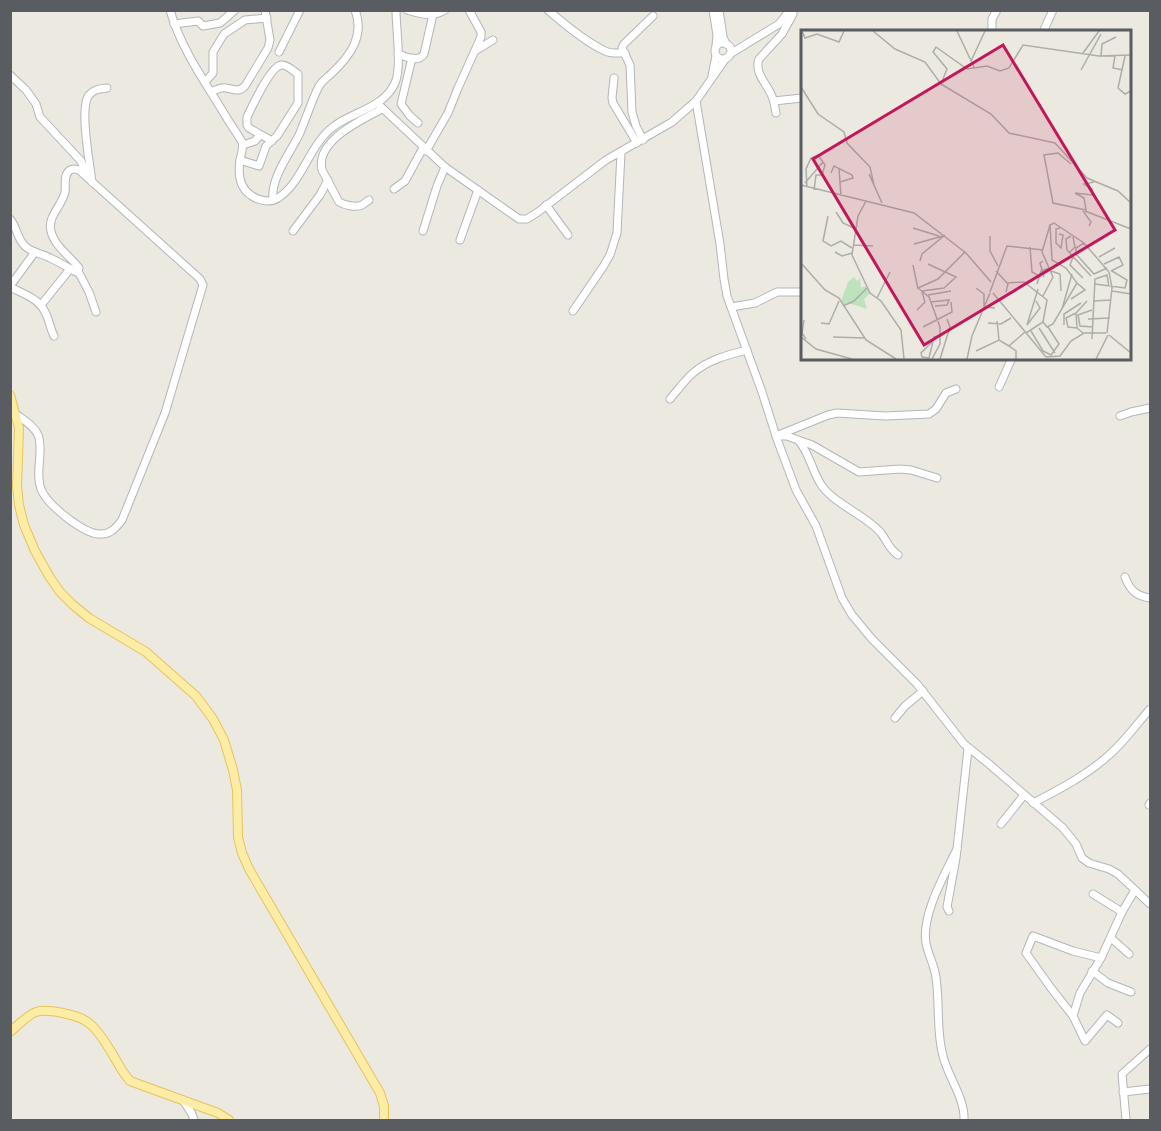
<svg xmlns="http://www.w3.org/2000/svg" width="1161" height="1131" font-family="'Varela Round',sans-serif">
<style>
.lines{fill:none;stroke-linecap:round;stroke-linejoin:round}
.minor-casing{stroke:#b3b6ba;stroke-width:9}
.major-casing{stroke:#eac25b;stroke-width:10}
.minor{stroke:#fff;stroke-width:7}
.major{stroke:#fbeda6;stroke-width:8}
.inset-road{fill:none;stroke:#adada9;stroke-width:1.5}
.view{fill:#c2185b;fill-opacity:0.15;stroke:#c2185b;stroke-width:3}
.inset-edge{fill:none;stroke:#595c61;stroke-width:3}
</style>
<rect width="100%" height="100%" fill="#ebe9e0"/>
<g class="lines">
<defs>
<g id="minor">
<path d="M 170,10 C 181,49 205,82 225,115 C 230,124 237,133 242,142 C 244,147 241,154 240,160 C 238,173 239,188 252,196 C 259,201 271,203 278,198 C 303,182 309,145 333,127 C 353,111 383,109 395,83 C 402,67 396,29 396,10"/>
<path d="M 407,10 C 421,14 432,18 445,10"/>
<path d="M 548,10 C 564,24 586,42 605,51 C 611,54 618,53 625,53"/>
<path d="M 713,10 L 717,35 L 716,46"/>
<path d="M 719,10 L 723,37 L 726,44"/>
<path d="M 174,24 L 198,21 L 203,26 L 220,23 L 235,10"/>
<path d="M 992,32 L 992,19 L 997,10"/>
<path d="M 1043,32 L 1053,10"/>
<circle cx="723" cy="51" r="8"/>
<path d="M 475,51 L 493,40"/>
<path d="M 279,52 L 300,10"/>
<path d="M 398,54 C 407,57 418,63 424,54 L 434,10"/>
<path d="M 730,54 L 779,24 L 790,10"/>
<path d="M 412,58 L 401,104 L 410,116 L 418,123"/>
<path d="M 10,75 L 26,90 L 36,104 L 40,117 L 81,161 L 86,174"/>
<path d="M 712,76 L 716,56"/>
<path d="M 614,78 L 612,98 L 613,103 L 637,143"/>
<path d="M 205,82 L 213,73 L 213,52 L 224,34 L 245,20 L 267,18"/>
<path d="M 211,92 C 216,90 220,87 226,88 C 234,89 238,93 245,86 L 268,48 L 270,40 L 265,10"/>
<path d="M 696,101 L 720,244 L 724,279 L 727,296 L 762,392 L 777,439 L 796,490 L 816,526 L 842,598 L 852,615 L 872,639 L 917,684 L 964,744 L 989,764 L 1063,828 L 1076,844 L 1082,858 L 1089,863 L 1109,869 L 1118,874 L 1150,904"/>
<path d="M 774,101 L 802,98"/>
<path d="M 377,103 L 445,167 L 519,219 L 527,219 L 538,212 L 606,160 L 672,122 L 696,101 L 726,58"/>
<path d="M 776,113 C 775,107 774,100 771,94 C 766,83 754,72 759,59 L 782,34 L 793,14 L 793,10"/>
<path d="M 643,140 L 636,126 L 632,112 L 630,65 L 622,48 L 624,44 L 653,16"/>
<path d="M 243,145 L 255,141 L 260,135"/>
<path d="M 426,151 L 448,113 L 458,88 L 481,37 L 481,32 L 469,10"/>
<path d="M 240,160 L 259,166 L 266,146 L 277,136 L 298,103 L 298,74 C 293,71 287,64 281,65 C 270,67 252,107 247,117 L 247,125 L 249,128 L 272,141"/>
<path d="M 92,182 C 90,164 79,108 89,95 C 94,89 100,89 107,88"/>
<path d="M 394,189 L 405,181 L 423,148"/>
<path d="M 273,200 C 270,179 290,153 299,135 C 306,119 311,102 319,86 C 323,80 327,78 332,73 C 350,56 365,36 355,10"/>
<path d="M 369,200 C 366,202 364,204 362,205 C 356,208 344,205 339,202 L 322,170 C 315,141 361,120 382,109"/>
<path d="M 546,205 L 568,235"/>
<path d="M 10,219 C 17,227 17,238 24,245 C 31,253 41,253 50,258 C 59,262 67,267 76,272 L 78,271 L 79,268 C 71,257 54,246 51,231 C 47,217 62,206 65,192 C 66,185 63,175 70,170 C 73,168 75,169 79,170 L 200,279 L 203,285 L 165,413 L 122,520 C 116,528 110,535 99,534 C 83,533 47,505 41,489 C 35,473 43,454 39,438 C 37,428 24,420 17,415"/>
<path d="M 293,231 L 320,195 L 328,180"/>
<path d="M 423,231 L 437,186 L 445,167"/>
<path d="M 460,240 L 478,190"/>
<path d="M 78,271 L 89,292 L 96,312"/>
<path d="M 13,282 L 35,252"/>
<path d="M 12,288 C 24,294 39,299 45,312 C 49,319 50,328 54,336"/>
<path d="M 41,305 L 70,269"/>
<path d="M 731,307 L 755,303 L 777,292 L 802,292"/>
<path d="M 573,311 L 603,267 L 610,255 L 617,233 L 621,153"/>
<path d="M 999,387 L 1012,358"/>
<path d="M 670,399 C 677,391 684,381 693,373 C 708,360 727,355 747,350"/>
<path d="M 1120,416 L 1131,412 L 1150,408"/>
<path d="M 776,436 L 828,415 L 837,413 L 885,416 L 929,414 L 936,409 L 946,393 L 956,389"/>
<path d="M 778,436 L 787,436 L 812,445 L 859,472 L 900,469 L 911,470 L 937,478"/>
<path d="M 798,440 C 810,453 812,472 822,486 C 836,505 867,516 881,533 C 887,541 889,549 898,555"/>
<path d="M 1125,577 C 1130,590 1136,596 1150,598"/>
<path d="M 895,718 L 905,706 L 923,691"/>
<path d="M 1033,803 C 1060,789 1087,775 1109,755 C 1124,742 1137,724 1150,709"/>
<path d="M 1149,805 L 1150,803"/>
<path d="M 1001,824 L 1024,795"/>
<path d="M 957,849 C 945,874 921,915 926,943 C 928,955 935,966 936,978 C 940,1004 936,1031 943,1056 C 948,1077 965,1098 964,1120"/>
<path d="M 1093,894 L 1122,912"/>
<path d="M 949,911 L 947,907 L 956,858 L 968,749"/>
<path d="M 1111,938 L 1129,954"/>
<path d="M 1101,958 L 1073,951 L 1033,936 L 1026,953 L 1051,988 L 1073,1016 L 1085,1041 L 1107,1015 L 1118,1023"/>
<path d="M 1092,971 L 1108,983 L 1131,992"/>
<path d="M 1073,1016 L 1080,993 L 1101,958 L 1122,912 L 1135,890"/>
<path d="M 1123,1092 L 1150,1089"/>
<path d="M 183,1100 L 192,1114 L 194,1120"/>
<path d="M 1126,1120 L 1122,1074 L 1150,1049"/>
</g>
<g id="major">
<path d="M 10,395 L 19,428 L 17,486 L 19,505 L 24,525 L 35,551 L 49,576 L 60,592 L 73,605 L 89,618 L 146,652 L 196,696 L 213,719 L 224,740 L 233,770 L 237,790 L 238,837 L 242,853 L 249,869 L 380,1093 L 384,1106 L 384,1120"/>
<path d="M 10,1032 C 17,1026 29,1014 36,1012 C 47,1008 77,1015 86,1021 C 96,1027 104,1040 110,1050 C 117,1061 121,1071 130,1081 L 218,1113 L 229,1120"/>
</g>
</defs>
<!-- minor casing -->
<use href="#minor" class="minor-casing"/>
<!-- major casing -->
<use href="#major" class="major-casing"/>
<!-- minor -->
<use href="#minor" class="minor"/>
<!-- major -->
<use href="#major" class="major"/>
</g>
<!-- overview -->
<g transform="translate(801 30)">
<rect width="330" height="330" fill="#ebe9e0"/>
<path d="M 53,247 L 56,251 L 59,248 L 60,258 L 64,256 L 69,263 L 63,269 L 66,279 L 48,273 L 43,275 L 40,271 L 47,252 Z" fill="#bde2bd"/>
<path class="inset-road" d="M 1,1 L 4,8 L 16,4 L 38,12 L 43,1M 72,1 L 94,19 L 124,32 L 140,54 L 146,39 L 132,22 L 135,17 L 166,39 L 186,36 L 199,41 L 208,38 L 222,15 L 298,26 L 330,25M 156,1 L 173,37M 282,23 L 298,1M 300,26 L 301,14 L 315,7M 314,26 L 312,38 L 322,40M 324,26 L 317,58 L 324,64 L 330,61M 170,31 L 184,1M 280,40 L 300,4M 140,54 L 190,84 L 208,103 L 254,113 L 286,148 L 317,161 L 330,173M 0,57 L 17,84 L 43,102 L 46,113 L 69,137 L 73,155M 270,134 L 257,123 L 243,125 L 252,173 L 285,180 L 283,168 L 274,163 L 291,165 L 291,159 L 283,154 L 293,152M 38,139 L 40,166M 30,143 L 33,136 L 51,145 L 52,148 L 39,152M 68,144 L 81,173M 4,153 L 22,132M 0,155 L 113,183 L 165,223 L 190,252M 6,158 L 5,139 L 10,128 L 17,125 L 24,135 L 21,145 L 15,145 L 13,160M 65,171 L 57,186 L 51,225 L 69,263 L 80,271 L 100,300 L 103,329M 282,181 L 290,192 L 288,196M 284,181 L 330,199M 35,182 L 42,193 L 55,199M 27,186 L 22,211 L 30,216 L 40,211 L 51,218M 112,198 L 138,206M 258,204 L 262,205 L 260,218 L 255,213 L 255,199 L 259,198M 189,206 L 189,221 L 197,236M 270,206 L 265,209 L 266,220 L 290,246M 283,213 L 275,218 L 275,224 L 293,244 L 306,238M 113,214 L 142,206M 52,215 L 72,216M 229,217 L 231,242 L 238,246M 34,222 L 41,226 L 51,223M 268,223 L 274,217 L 272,207M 272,227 L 269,235 L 282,248M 298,227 L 314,218M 119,231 L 121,224 L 144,205M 242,231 L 239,233 L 243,247M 0,233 L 24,260 L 38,268 L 65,310 L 95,329M 303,234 L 318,227 L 322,235 L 310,241M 112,235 L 117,259M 195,241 L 207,254 L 205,262M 250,241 L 259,244 L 260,261M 206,253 L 223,252 L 246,270 L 242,292 L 225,303M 236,254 L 240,241 L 248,238M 294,254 L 324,258 L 326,250 L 311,241M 175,258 L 183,264 L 183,277 L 194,278M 121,261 L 143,258 L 155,247 L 127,234M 311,261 L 330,264M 189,262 L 206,216 L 242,220M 192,263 L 245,327 L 259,326 L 270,311 L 283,303 L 305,303M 127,265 L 150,261M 242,266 L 252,247 L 241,222 L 249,195 L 253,193 L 283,213 L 308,242 L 311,258 L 306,303M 76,268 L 89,242M 270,269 L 284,260 L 276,253M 235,271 L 239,278 L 226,295 L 237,259M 292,271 L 310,270M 130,272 L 148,270 L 146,275 L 134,276M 42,276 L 53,271 L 66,258M 261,279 L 271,244M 116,280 L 124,272 L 121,262M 291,280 L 277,285 L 279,296 L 292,297M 275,283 L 265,288 L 267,297 L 276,298M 287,289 L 309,288M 3,290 L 1,303 L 5,309M 196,291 L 198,310M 242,292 L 246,297 L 252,294 L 276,253 L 265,238 L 251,230 L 249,194M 20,293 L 28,294 L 38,271M 187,293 L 200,294 L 210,288M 263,295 L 263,284 L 280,273M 122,297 L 151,282 L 150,272M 238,298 L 254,323M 230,301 L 242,321 L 250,325 L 258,314 L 247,297M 282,303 L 276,298 L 275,283 L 286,271M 308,305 L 330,323M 0,307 L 15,319 L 51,329M 32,307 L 64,308M 291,309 L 294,249 L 306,245 L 308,257M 131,312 L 120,323 L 121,327 L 128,328 L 133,307 L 140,305M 175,321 L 198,310 L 208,316M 131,329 L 139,314 L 139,297 L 128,267 L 117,258 L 137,249 L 164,222M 139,329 L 149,297 L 146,289M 166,329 L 171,306 L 189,263M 215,329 L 215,321 L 208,316 L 224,302M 295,329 L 307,305"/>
<path class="view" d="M 202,15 L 314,200 L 123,315 L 12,129 Z"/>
<rect width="330" height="330" class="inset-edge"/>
</g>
<!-- border -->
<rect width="1161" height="1131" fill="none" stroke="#595c61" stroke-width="24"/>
</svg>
